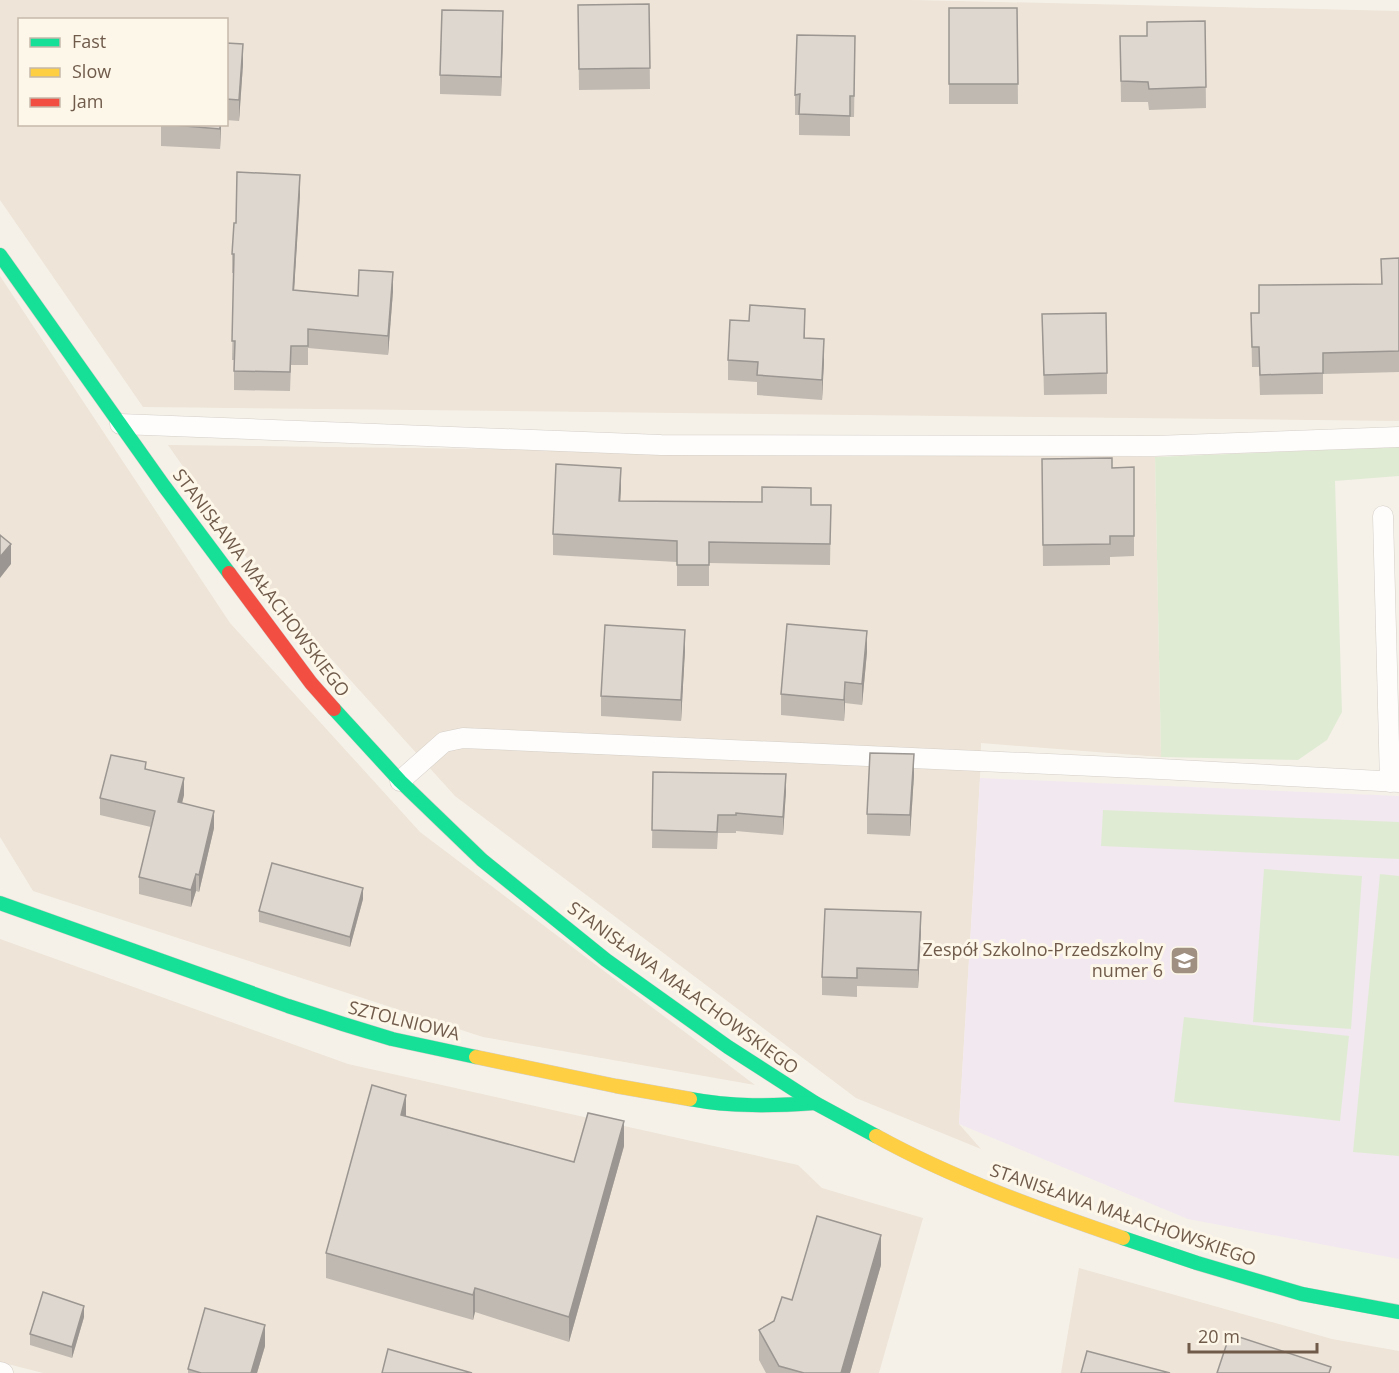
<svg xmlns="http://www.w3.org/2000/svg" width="1399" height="1373" font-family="'Open Sans',sans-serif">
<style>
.residential{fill:#eee4d7;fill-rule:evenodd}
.education{fill:#f2e8f0}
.green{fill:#e0ebd4}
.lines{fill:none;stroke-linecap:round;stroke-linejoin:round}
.lane-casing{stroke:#d4cec7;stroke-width:21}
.fast-casing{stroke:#d4cec7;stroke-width:15}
.slow-casing{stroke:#d4cec7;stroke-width:15}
.jam-casing{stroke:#d4cec7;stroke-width:15}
.lane{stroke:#fefdfc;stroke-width:20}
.fast{stroke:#16e098;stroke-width:14}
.slow{stroke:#ffcf43;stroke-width:14}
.jam{stroke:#f24e42;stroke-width:14}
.wall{fill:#bfb9b2}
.shaded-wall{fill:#9b9691}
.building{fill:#ded7cf;stroke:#9b9691;stroke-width:1.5}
.labels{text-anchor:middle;stroke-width:6;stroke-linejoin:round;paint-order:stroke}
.street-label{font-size:18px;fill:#705b4b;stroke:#fdf7e9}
.poi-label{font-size:18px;fill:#705b4b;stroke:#fdf7e9;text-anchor:end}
</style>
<rect width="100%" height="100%" fill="#f5f1e9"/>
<!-- residential -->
<g class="residential">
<path d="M 0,0 L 913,0 L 1399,11 L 1399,421 L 143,407 L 0,200 ZM 20,20 L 226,20 L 226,124 L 20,124 Z"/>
<path d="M 0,276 L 230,623 L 420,832 L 755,1085 L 483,1037 L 33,891 L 0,837 Z"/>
<path d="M 168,445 L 1155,457 L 1161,757 L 981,743 L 980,778 L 959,1124 L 981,1149 L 856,1098 L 455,796 L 270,591 Z"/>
<path d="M 0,939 L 348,1064 L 798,1165 L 822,1188 L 923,1218 L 879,1373 L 43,1373 L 0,1362 Z"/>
<path d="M 1079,1268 L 1332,1339 L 1399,1351 L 1399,1373 L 1061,1373 Z"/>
</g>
<!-- education -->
<path class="education" d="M 980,778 L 1399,796 L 1399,1259 L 1188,1219 L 959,1124 Z"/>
<!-- green -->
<g class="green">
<path d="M 1399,447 L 1399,476 L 1335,481 L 1342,712 L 1327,740 L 1298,760 L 1161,757 L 1155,457 Z"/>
<path d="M 1103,810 L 1399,822 L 1399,859 L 1101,846 Z"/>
<path d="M 1264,869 L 1362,876 L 1351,1029 L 1253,1022 Z"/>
<path d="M 1380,874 L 1399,876 L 1399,1156 L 1353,1152 Z"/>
<path d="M 1184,1017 L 1349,1036 L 1340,1121 L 1174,1102 Z"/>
</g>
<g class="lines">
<defs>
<g id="lane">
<path d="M 120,424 L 661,445 L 1154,446 L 1399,437"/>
<path d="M 1383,516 L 1390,782"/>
<path d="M 400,781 L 444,742 L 463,738 L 1160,769 L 1399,782"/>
<path d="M 0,1372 L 3,1373"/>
</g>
<g id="fast">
<path d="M 0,255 L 164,486 L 229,573"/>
<path d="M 334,709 L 400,781 L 482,860 L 606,960 L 728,1047 L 815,1103 L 876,1136"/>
<path d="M 0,903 L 288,1006 L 343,1024 L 392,1039 L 476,1057"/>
<path d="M 690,1099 C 732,1107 773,1106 815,1103"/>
<path d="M 1123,1238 L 1197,1263 L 1302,1294 L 1399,1312"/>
</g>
<g id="slow">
<path d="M 476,1057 L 616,1086 L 690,1099"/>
<path d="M 876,1136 C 954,1179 1039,1209 1123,1238"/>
</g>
<path id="jam" d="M 229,573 L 311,683 L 334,709"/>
</defs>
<!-- lane casing -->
<use href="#lane" class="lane-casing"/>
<!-- fast casing -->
<use href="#fast" class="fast-casing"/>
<!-- slow casing -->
<use href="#slow" class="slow-casing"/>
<!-- jam casing -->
<use href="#jam" class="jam-casing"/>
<!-- lane -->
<use href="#lane" class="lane"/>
<!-- fast -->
<use href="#fast" class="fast"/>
<!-- slow -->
<use href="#slow" class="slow"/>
<!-- jam -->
<use href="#jam" class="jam"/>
</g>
<!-- wall -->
<g class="wall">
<path d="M 649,4 L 650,89 L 579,90 L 578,5 Z"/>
<path d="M 949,8 L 1017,8 L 1018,104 L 949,104 Z"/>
<path d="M 1205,21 L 1206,108 L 1149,110 L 1148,102 L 1121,102 L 1120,36 L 1147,36 L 1147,22 Z"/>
<path d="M 503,31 L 501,96 L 440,94 L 440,75 Z"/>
<path d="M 226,43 L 243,64 L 239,121 L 226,120 Z"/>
<path d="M 855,57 L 854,117 L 850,117 L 850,136 L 799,135 L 799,115 L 795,115 L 795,95 Z"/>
<path d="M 161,124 L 221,124 L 220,149 L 161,146 Z"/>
<path d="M 300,194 L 294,290 L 358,296 L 393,291 L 388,355 L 308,348 L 308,365 L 291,365 L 290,391 L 234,390 L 234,360 L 232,360 L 234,273 L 232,273 L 232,254 Z"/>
<path d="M 1399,258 L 1399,372 L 1323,374 L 1323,394 L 1260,395 L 1259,367 L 1252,367 L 1251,313 L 1259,313 L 1381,284 L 1381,259 Z"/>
<path d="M 1042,314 L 1107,373 L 1107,394 L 1044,395 Z"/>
<path d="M 805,330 L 805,338 L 824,360 L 822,400 L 757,395 L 757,382 L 728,380 L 728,360 Z"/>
<path d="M 1042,459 L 1112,468 L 1134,467 L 1134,556 L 1110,557 L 1110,565 L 1043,566 Z"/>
<path d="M 621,488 L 620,501 L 831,505 L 830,565 L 709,563 L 709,586 L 677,586 L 677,562 L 553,555 L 553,534 Z"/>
<path d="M 685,650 L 681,721 L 601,716 L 601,696 Z"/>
<path d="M 867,652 L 862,705 L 845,703 L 844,721 L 781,715 L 781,694 Z"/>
<path d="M 146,769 L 184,795 L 182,803 L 214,828 L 199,892 L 196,891 L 191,907 L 139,894 L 139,877 L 151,827 L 100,815 L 100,798 Z"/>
<path d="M 653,772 L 786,791 L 783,835 L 736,831 L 736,833 L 718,833 L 717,849 L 652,848 Z"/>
<path d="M 914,775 L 910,836 L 867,834 L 867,814 Z"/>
<path d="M 363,899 L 350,947 L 259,922 L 259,911 Z"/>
<path d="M 921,931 L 918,988 L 857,986 L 857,997 L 822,995 L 822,977 Z"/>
<path d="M 406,1116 L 574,1162 L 624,1146 L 569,1342 L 475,1312 L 473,1320 L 326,1278 L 326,1253 Z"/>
<path d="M 881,1265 L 850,1373 L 766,1373 L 759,1360 L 759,1330 L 774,1321 L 792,1300 Z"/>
<path d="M 84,1317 L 72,1358 L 30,1345 L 30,1334 Z"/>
<path d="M 265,1346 L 257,1373 L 188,1373 L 188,1369 Z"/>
</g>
<!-- shaded-wall -->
<g class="shaded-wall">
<path d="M 503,11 L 503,31 L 501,96 L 501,77 Z"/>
<path d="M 243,44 L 243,64 L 239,121 L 239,100 Z"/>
<path d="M 220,124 L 221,124 L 220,149 Z"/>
<path d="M 300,175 L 300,194 L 293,308 L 293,290 Z"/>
<path d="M 393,272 L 393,291 L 388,355 L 388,336 Z"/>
<path d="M 805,309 L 805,330 L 804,359 L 804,338 Z"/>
<path d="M 824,339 L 824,360 L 822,400 L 822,380 Z"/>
<path d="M 621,468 L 621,488 L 619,522 L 619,501 Z"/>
<path d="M 11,544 L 11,564 L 0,578 L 0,557 Z"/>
<path d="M 685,630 L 685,650 L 681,721 L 681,700 Z"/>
<path d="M 867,631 L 867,652 L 862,705 L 862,684 Z"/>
<path d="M 845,682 L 845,703 L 844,721 L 844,700 Z"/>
<path d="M 914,754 L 914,775 L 910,836 L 910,815 Z"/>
<path d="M 786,774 L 786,791 L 783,835 L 783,817 Z"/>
<path d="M 184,778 L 184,795 L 178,819 L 178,802 Z"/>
<path d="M 214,811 L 214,828 L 199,892 L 199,875 Z"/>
<path d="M 196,874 L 196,891 L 191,907 L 191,890 Z"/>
<path d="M 363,888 L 363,899 L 350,947 L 350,937 Z"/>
<path d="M 921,912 L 921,931 L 918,988 L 918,970 Z"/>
<path d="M 406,1095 L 406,1120 L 401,1115 Z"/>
<path d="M 624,1121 L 624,1146 L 569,1342 L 569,1317 Z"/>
<path d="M 881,1235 L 881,1265 L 850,1373 L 841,1373 Z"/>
<path d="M 475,1288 L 475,1312 L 473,1320 L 473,1295 Z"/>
<path d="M 84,1306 L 84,1317 L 72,1358 L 72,1347 Z"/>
<path d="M 265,1325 L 265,1346 L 257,1373 L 251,1373 Z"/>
</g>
<!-- building -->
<g class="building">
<path d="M 649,4 L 650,68 L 579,69 L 578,5 Z"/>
<path d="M 949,8 L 1017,8 L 1018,84 L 949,84 Z"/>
<path d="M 442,10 L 503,11 L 501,77 L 440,75 Z"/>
<path d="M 1205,21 L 1206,87 L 1149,89 L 1148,82 L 1121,81 L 1120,36 L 1147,36 L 1147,22 Z"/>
<path d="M 797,35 L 855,36 L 854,96 L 850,96 L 850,116 L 799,114 L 800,94 L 795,95 Z"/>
<path d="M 226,43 L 243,44 L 239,100 L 226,99 Z"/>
<path d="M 161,124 L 220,124 L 220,129 Z"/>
<path d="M 237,172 L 300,175 L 293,290 L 358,296 L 359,270 L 393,272 L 388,336 L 308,329 L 308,346 L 291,346 L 290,372 L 234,371 L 235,341 L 232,341 L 234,254 L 232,254 L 234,223 L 236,223 Z"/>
<path d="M 1399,258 L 1399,351 L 1323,353 L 1323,373 L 1260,375 L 1259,347 L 1252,347 L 1251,313 L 1259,313 L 1259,285 L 1382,284 L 1381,259 Z"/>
<path d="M 750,305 L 805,309 L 804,338 L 824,339 L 822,380 L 757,375 L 758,362 L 728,360 L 730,320 L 749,321 Z"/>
<path d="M 1106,313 L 1107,373 L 1044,375 L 1042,314 Z"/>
<path d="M 1112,458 L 1112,468 L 1134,467 L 1134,536 L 1110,536 L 1110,544 L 1043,545 L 1042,459 Z"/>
<path d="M 556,464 L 621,468 L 619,501 L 762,502 L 762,487 L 811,488 L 811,505 L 831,505 L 830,544 L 709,542 L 709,565 L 677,565 L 677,541 L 553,534 Z"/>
<path d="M 0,535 L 11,544 L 0,557 Z"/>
<path d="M 787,624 L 867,631 L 862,684 L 845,682 L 844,700 L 781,694 Z"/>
<path d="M 605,625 L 685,630 L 681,700 L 601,696 Z"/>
<path d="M 870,753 L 914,754 L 910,815 L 867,814 Z"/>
<path d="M 111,755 L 146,762 L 145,769 L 184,778 L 178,802 L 214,811 L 199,875 L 196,874 L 191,890 L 139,877 L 155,811 L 100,798 Z"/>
<path d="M 653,772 L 786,774 L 783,817 L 736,813 L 736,815 L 718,815 L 717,832 L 652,830 Z"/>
<path d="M 272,863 L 363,888 L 350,937 L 259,911 Z"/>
<path d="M 825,909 L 921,912 L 918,970 L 857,968 L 857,978 L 822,977 Z"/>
<path d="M 372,1085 L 406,1095 L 401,1115 L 574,1162 L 588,1113 L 624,1121 L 569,1317 L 475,1288 L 473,1295 L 326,1253 Z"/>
<path d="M 817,1216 L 881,1235 L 841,1373 L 804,1373 L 779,1366 L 759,1330 L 774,1321 L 782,1297 L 792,1300 Z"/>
<path d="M 43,1292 L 84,1306 L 72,1347 L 30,1334 Z"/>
<path d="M 205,1308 L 265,1325 L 251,1373 L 201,1373 L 188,1369 Z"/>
<path d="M 1230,1334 L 1331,1367 L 1329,1373 L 1217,1373 Z"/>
<path d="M 388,1349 L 472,1373 L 382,1373 Z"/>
<path d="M 1087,1351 L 1170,1373 L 1081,1373 Z"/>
</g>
<!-- icons -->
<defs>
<symbol id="school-square" viewBox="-11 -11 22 22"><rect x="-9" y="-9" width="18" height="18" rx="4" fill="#9f9082" stroke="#fdf7e9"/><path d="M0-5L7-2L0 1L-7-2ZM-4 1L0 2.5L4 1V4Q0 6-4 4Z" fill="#fff"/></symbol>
</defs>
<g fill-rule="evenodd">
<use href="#school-square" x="1168" y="944" width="33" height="33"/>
</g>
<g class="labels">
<!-- street labels -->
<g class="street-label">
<text transform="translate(261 583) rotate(53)" y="6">STANISŁAWA MAŁACHOWSKIEGO</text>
<text transform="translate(683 988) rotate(36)" y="6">STANISŁAWA MAŁACHOWSKIEGO</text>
<text transform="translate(404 1021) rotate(14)" y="6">SZTOLNIOWA</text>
<text transform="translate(1123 1215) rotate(19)" y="6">STANISŁAWA MAŁACHOWSKIEGO</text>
</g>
<!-- poi labels -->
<g class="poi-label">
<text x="1163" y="956">Zespół Szkolno-Przedszkolny<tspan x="1163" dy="21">numer 6</tspan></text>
</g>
</g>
<!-- legend -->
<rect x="18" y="18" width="210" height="108" fill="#fdf7e9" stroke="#c5b9aa" stroke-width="1.5"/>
<rect x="30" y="38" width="30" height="9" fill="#16e098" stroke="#c5b9aa" stroke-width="1.5"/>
<text x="72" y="48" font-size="18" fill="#705b4b">Fast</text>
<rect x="30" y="68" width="30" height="9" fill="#ffcf43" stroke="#c5b9aa" stroke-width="1.5"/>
<text x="72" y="78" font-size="18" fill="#705b4b">Slow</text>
<rect x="30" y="98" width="30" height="9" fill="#f24e42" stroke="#c5b9aa" stroke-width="1.5"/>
<text x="72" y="108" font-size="18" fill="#705b4b">Jam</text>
<!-- scale -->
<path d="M1189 1343v9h128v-9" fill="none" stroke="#705b4b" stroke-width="3"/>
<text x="1198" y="1343" font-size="18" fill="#705b4b" stroke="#fdf7e9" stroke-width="4.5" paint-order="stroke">20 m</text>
</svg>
